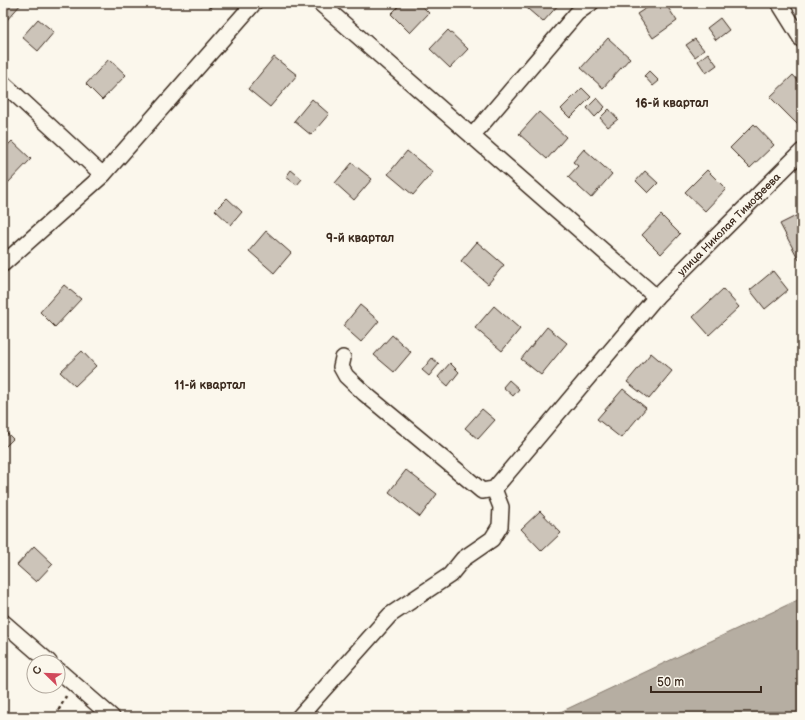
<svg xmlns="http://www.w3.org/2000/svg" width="805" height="720" font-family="'Balsamiq Sans',sans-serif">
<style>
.water{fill:#b6aea2;stroke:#85796d}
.building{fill:#ccc4b9;stroke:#3b2a1e}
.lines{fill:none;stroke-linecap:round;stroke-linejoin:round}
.minor-casing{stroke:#3b2a1e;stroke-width:18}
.path{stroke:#3b2a1e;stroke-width:2.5;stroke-dasharray:4 3;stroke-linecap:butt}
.minor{stroke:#fbf7ec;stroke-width:15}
.labels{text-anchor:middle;stroke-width:4;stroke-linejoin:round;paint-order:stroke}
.street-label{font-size:11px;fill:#3b2a1e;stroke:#fbf7ec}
.neighbourhood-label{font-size:12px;font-weight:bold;fill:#3b2a1e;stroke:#fbf7ec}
</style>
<rect width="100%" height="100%" fill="#fbf7ec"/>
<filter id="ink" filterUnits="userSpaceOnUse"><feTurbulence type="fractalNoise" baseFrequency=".025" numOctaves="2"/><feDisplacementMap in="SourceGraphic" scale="8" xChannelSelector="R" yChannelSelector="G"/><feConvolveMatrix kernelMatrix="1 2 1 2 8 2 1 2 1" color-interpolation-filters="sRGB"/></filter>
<g filter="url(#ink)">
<!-- water -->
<path class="water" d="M 802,598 L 802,717 L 550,717 Z"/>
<!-- building -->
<g class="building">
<path d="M 3,3 L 22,3 L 6,21 L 3,18 Z"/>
<path d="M 205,3 L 215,3 L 210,8 Z"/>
<path d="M 402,3 L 419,3 L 429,13 L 410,33 L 391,14 Z"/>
<path d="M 521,3 L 560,3 L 543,22 Z"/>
<path d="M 654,3 L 665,3 L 677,21 L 653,38 L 637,14 Z"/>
<path d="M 720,18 L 729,30 L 716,40 L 707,28 Z"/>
<path d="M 38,19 L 54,32 L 38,51 L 22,37 Z"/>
<path d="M 448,30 L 468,49 L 450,68 L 430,49 Z"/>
<path d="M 608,38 L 630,58 L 603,88 L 581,68 Z"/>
<path d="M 695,39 L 704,50 L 695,57 L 686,45 Z"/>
<path d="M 708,53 L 717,65 L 706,73 L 698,61 Z"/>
<path d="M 274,57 L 297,75 L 270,107 L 248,89 Z"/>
<path d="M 109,59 L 126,75 L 102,100 L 86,84 Z"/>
<path d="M 649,71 L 659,81 L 653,86 L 644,76 Z"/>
<path d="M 793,75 L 802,85 L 802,119 L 797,124 L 770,97 Z"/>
<path d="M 582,88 L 591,97 L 570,118 L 561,109 Z"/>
<path d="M 597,98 L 605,107 L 595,117 L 587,108 Z"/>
<path d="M 312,99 L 329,114 L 311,135 L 294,121 Z"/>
<path d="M 609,109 L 618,119 L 608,127 L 600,118 Z"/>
<path d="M 539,112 L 566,137 L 547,159 L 519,134 Z"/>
<path d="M 754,124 L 774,145 L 750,168 L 730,148 Z"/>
<path d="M 12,141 L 31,159 L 6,185 L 3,182 L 3,150 Z"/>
<path d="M 584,149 L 612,174 L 591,198 L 568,177 L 578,166 L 573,162 Z"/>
<path d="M 407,151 L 433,172 L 413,195 L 388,174 Z"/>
<path d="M 352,163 L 372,179 L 354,200 L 335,183 Z"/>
<path d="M 291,170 L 302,179 L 297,185 L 286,177 Z"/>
<path d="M 707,170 L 726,189 L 705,211 L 685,192 Z"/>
<path d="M 645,171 L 658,183 L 648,193 L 636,181 Z"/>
<path d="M 227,198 L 242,212 L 231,225 L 215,210 Z"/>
<path d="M 802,213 L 802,259 L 799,260 L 780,224 Z"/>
<path d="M 661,215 L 680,234 L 661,254 L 642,235 Z"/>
<path d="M 266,231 L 291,253 L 274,273 L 249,251 Z"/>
<path d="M 477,242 L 504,265 L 488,284 L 461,261 Z"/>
<path d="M 773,271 L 788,290 L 765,309 L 750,290 Z"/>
<path d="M 64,285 L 81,299 L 55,327 L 40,312 Z"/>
<path d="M 723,289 L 739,307 L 709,335 L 693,317 Z"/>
<path d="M 360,305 L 379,321 L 361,342 L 343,326 Z"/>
<path d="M 494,306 L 520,329 L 502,351 L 475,328 Z"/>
<path d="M 547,327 L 567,343 L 541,375 L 521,359 Z"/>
<path d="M 392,335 L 411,352 L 394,372 L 374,355 Z"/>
<path d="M 82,351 L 96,366 L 75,386 L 60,372 Z"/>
<path d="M 651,353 L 672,371 L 649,399 L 627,382 Z"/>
<path d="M 432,358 L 439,364 L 429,376 L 422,370 Z"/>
<path d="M 450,363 L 459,372 L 448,386 L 438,377 Z"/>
<path d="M 509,380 L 519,389 L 513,396 L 503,387 Z"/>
<path d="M 623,389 L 646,408 L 621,438 L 597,419 Z"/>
<path d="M 482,409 L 495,420 L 478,439 L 465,428 Z"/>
<path d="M 3,429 L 13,439 L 3,449 Z"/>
<path d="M 406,470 L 437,494 L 420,517 L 389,492 Z"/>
<path d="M 540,511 L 561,533 L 542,551 L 521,529 Z"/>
<path d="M 34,546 L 53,564 L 36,582 L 17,565 Z"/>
</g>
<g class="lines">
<defs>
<g id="minor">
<path d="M 320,3 L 656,297"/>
<path d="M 779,3 L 802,40"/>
<path d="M 3,83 L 103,175 L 254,3"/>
<path d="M 472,136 L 577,13 L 591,3"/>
<path d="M 3,264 L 103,175"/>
<path id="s1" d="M 343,358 L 341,367 L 346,376 L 364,393 L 482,491 L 494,489 L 656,297 L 802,151"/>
<path d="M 3,622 L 49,662"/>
<path d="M 58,670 L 112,717"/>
<path d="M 299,717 L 390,615 L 450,575 L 463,559 L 492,539 L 500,526 L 501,507 L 494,489"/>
</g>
</defs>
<!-- minor casing -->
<use href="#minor" class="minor-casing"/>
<!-- path -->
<path class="path" d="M 55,717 L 66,696"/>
<!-- minor -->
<use href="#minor" class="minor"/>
</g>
</g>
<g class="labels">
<!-- street labels -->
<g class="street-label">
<text dy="4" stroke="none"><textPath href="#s1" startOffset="564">улица Николая Тимофеева</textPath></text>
</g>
<!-- neighbourhood labels -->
<g class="neighbourhood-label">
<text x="672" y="107">16-й квартал</text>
<text x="360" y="242">9-й квартал</text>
<text x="210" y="389">11-й квартал</text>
</g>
</g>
<!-- margin -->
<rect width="805" height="720" fill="none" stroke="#fbf7ec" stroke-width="16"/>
<rect x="8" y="8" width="789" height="704" fill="none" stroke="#3b2a1e" stroke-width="1.5" filter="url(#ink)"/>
<!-- north arrow -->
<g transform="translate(46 674) rotate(293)"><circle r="19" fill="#fbf7ec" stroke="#aea59a"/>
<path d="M0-3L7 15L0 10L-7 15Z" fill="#d1495b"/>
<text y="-6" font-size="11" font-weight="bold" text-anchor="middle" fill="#3b2a1e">С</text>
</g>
<!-- scale -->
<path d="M651 686v6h110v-6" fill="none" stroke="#3b2a1e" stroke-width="2"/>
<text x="657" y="686" font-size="12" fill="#3b2a1e" stroke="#fbf7ec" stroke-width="3" paint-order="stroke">50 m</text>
</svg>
